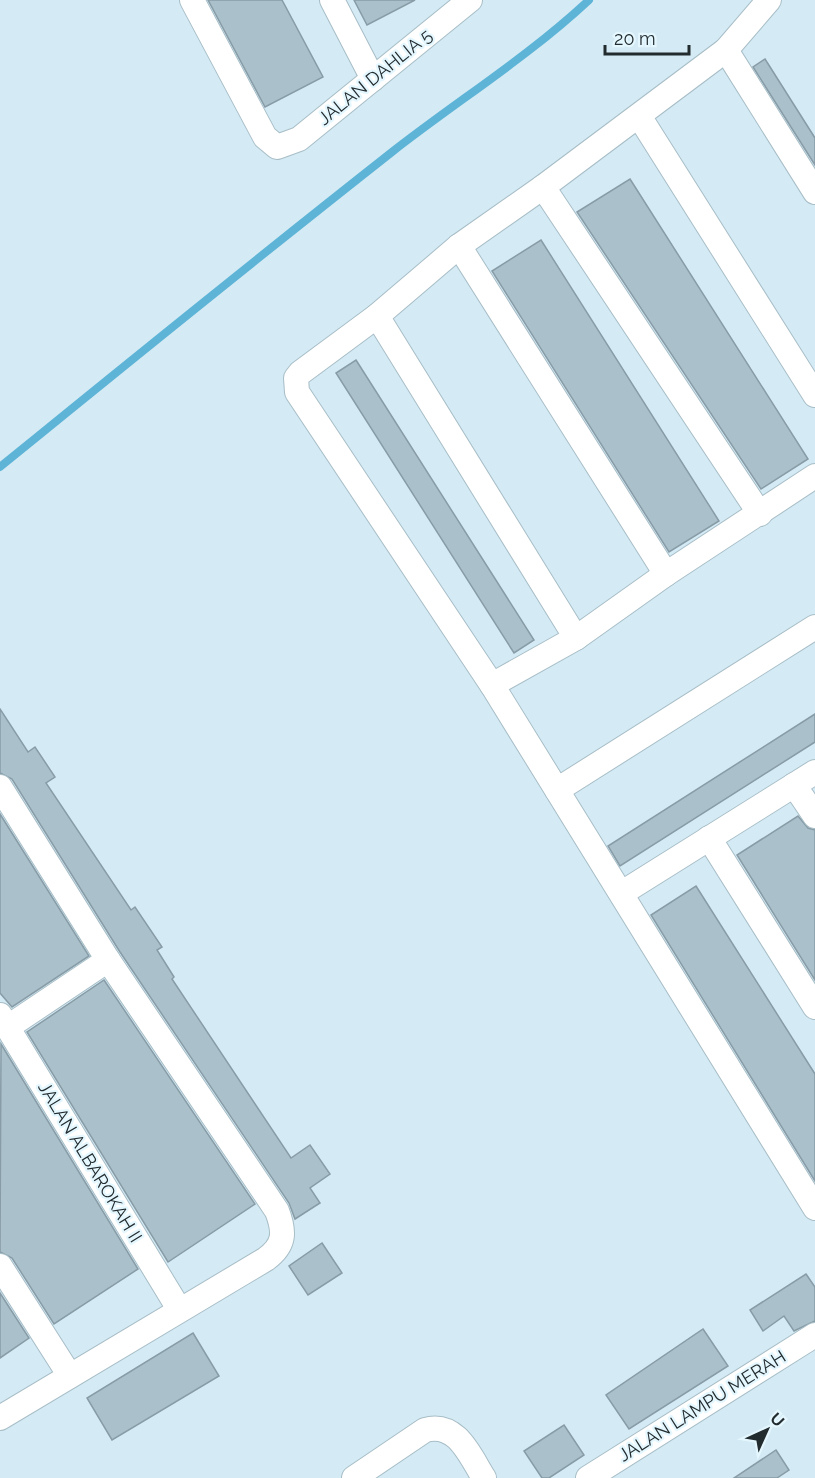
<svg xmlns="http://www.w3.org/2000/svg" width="815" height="1478" font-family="Raleway,sans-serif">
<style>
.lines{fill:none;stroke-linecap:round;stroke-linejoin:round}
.stream{stroke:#5eb4d6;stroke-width:8}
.building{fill:#aac0ca;stroke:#879ca6;stroke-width:1.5}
.minor-casing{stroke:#a8bec7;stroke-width:26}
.minor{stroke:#fff;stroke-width:24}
.labels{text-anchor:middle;stroke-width:4.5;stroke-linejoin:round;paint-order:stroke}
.street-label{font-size:18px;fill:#222b2e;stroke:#e4f7ff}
</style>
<rect width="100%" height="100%" fill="#d4eaf4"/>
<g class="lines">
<!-- stream -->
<path class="stream" d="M 0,467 C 130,361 260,256 392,152 C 457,101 528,57 589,0"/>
</g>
<!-- building -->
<g class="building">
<path d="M 208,0 L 282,0 L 323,77 L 265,107 Z"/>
<path d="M 354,0 L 415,0 L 367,25 Z"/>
<path d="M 765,59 L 815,138 L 815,165 L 753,67 Z"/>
<path d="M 630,179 L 808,459 L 761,489 L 577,212 Z"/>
<path d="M 541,240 L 719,521 L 669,552 L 492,271 Z"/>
<path d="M 356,360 L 534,640 L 514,653 L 336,373 Z"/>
<path d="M 0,709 L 28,752 L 35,747 L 55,777 L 46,783 L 131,910 L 135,907 L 162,947 L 157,950 L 174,977 L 172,979 L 291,1158 L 310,1145 L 330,1174 L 310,1188 L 320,1203 L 295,1219 L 289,1203 L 120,952 L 12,779 L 0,773 Z"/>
<path d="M 815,714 L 815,742 L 620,866 L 608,846 Z"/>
<path d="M 0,814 L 89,956 L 12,1007 L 0,993 Z"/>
<path d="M 798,816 L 808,828 L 815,830 L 815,980 L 737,855 Z"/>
<path d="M 696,886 L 815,1074 L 815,1181 L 651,915 Z"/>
<path d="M 104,980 L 255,1204 L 168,1262 L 27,1032 Z"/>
<path d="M 1,1044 L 138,1269 L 54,1324 L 12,1258 L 0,1252 Z"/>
<path d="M 322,1243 L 342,1273 L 308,1295 L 289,1266 Z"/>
<path d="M 806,1274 L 815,1287 L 815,1321 L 794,1331 L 784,1316 L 763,1331 L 750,1310 Z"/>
<path d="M 0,1293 L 29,1338 L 0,1358 Z"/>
<path d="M 703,1329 L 728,1366 L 629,1429 L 606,1395 Z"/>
<path d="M 193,1333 L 219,1376 L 112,1440 L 87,1398 Z"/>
<path d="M 564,1425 L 584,1455 L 549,1478 L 542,1478 L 524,1451 Z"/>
<path d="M 776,1450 L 789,1470 L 777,1478 L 734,1478 Z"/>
</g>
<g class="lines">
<defs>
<g id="minor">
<path d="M 192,0 L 265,137 L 277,147 L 299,139 L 470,0"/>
<path d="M 332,0 L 373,79"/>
<path d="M 769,0 L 726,50 L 543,187 L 459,246 L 377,316 L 300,373 L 296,378 L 297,392 L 492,685 L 815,1208"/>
<path d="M 726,50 L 815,192"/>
<path d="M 639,116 L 815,395"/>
<path d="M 543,187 L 760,514"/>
<path d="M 459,246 L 666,574"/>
<path d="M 377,316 L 576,638"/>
<path d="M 492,685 L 576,638 L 666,574 L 815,476"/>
<path d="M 794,785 L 815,816"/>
<path d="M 0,787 L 108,960 L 277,1211 C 285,1232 285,1245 266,1259 L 0,1418"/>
<path d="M 557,790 L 815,627"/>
<path d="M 709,838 L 815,1007"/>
<path d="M 622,893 L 815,772"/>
<path d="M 0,1015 L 179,1309"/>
<path d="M 8,1027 L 108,960"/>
<path d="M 0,1266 L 70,1376"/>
<path d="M 354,1478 L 425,1430 C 457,1421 470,1456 484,1478"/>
<path d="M 588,1478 L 815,1335"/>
</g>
</defs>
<!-- minor casing -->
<use href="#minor" class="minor-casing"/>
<!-- minor -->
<use href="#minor" class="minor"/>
</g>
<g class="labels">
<!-- street labels -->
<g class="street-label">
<text transform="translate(375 77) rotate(-39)" y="6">JALAN DAHLIA 5</text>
<text transform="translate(90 1162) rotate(59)" y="6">JALAN ALBAROKAH II</text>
<text transform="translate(702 1406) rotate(-32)" y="6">JALAN LAMPU MERAH</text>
</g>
</g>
<!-- north arrow -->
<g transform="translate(767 1430) rotate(45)" stroke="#e4f7ff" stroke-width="4.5" paint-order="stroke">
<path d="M0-4.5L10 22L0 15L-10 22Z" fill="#222b2e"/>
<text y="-9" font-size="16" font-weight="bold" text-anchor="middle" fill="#222b2e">U</text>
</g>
<!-- scale -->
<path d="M605 45v9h84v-9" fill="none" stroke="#222b2e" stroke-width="3"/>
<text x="614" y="45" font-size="18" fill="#222b2e" stroke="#e4f7ff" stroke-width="4.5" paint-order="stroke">20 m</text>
</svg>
